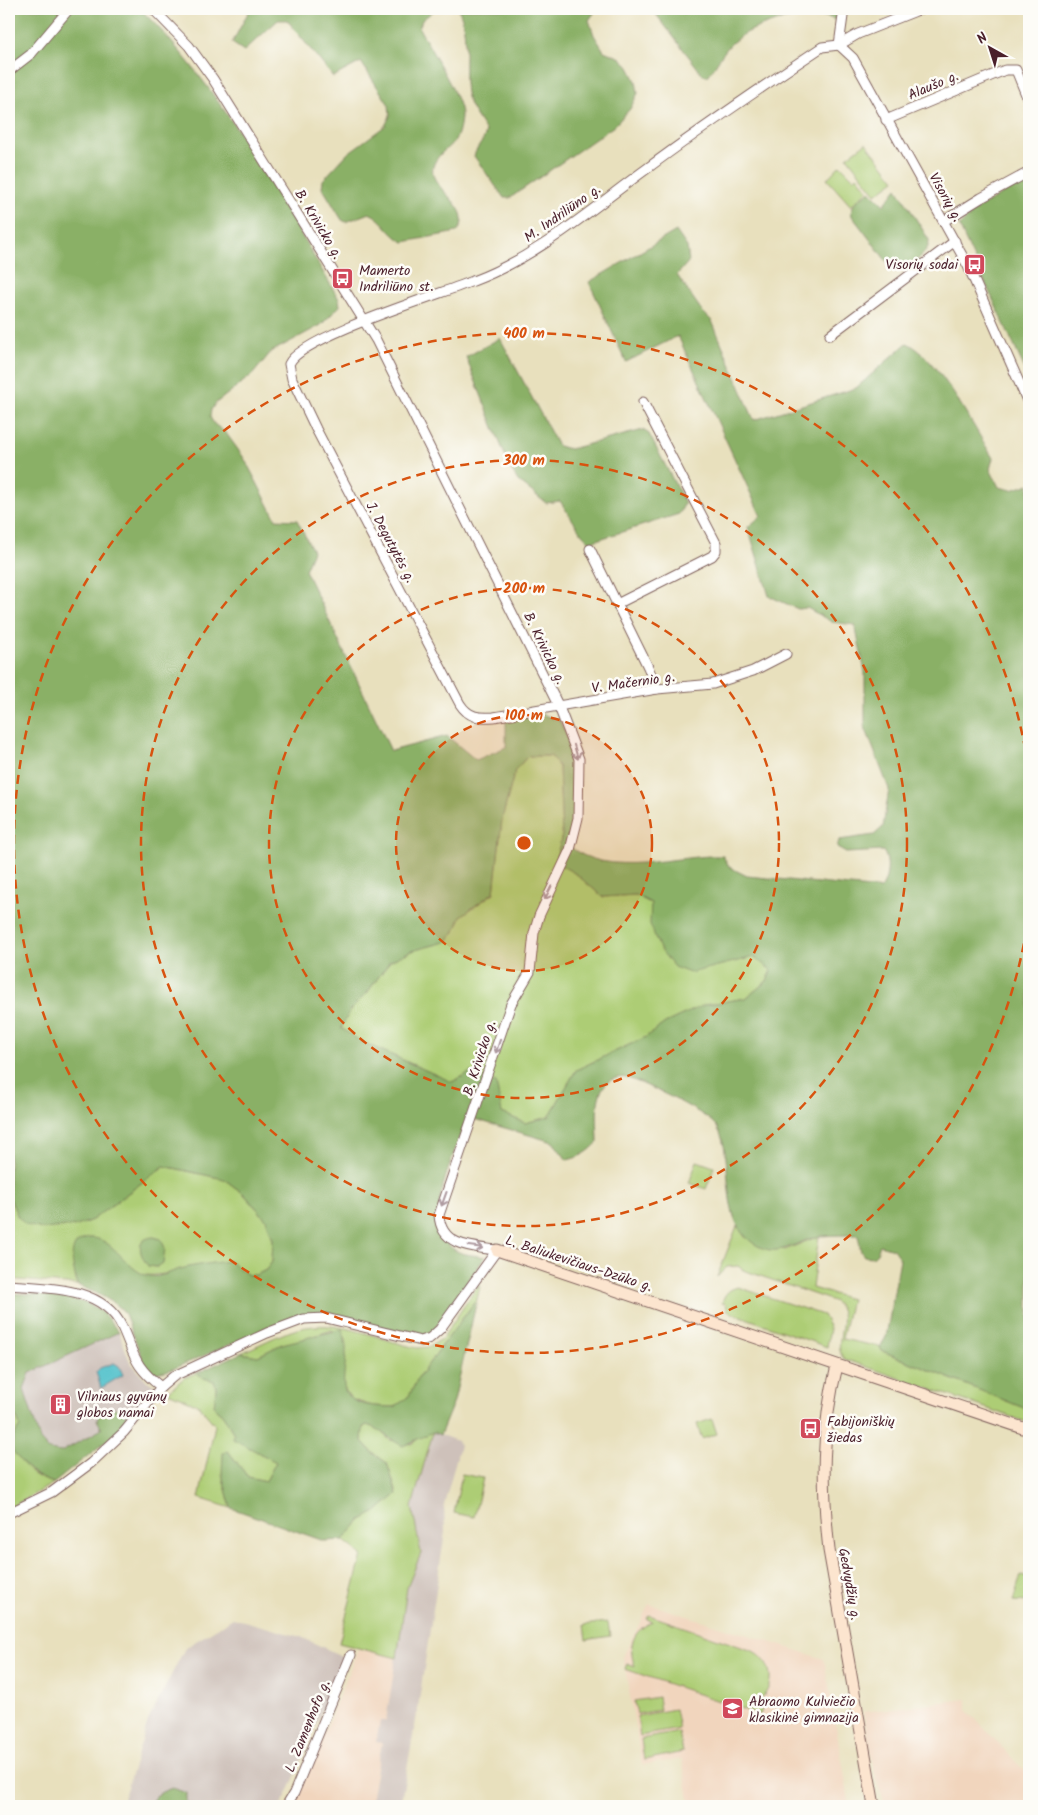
<svg xmlns="http://www.w3.org/2000/svg" width="1038" height="1815" font-family="Kalam,sans-serif">
<style>
.built{fill:#f1d5bd}
.industrial{fill:#cec1ba}
.green{fill:#adcd75;stroke:#7c7650;fill-rule:evenodd}
.forest{fill:#8ab066;stroke:#6a6848;fill-rule:evenodd}
.water{fill:#55c2cc;stroke:#50707c}
.lines{fill:none;stroke-linecap:round;stroke-linejoin:round}
.street-casing{stroke:#81635e;stroke-width:11}
.secondary-casing{stroke:#81635e;stroke-width:13}
.street{stroke:#fff;stroke-width:9}
.secondary{stroke:#fce5cf;stroke-width:11}
.oneway{stroke:#ae9aa0}
.ring{fill:none;stroke:#d8530f;stroke-width:2.5;stroke-dasharray:9 6}
.labels{text-anchor:middle;stroke-width:5;stroke-linejoin:round;paint-order:stroke}
.street-label{font-size:14px;fill:#4a1f2b;stroke:#fdfcf7}
.poi-label{font-size:14px;fill:#4a1f2b;stroke:#fdfcf7;text-anchor:start}
.centre{fill:#d8530f;stroke:#fdfcf7;stroke-width:2.5}
.ring-label{font-size:15px;text-anchor:middle;font-weight:bold;fill:#d8530f;stroke:#fdfcf7;stroke-width:5;stroke-linejoin:round;paint-order:stroke}
</style>
<rect width="100%" height="100%" fill="#fdfcf7"/>
<filter id="ink" filterUnits="userSpaceOnUse"><feTurbulence type="fractalNoise" baseFrequency=".02" numOctaves="2"/><feDisplacementMap in="SourceGraphic" scale="10" xChannelSelector="R" yChannelSelector="G"/><feConvolveMatrix kernelMatrix="1 2 1 2 8 2 1 2 1" color-interpolation-filters="sRGB"/></filter>
<filter id="wash" filterUnits="userSpaceOnUse"><feTurbulence type="fractalNoise" baseFrequency=".0096" numOctaves="4" result="noise"/><feDisplacementMap in="SourceGraphic" scale="20" xChannelSelector="R" yChannelSelector="G"/><feGaussianBlur stdDeviation="1.12" result="paint"/><feColorMatrix in="noise" values="0 0 0 0 0 0 0 0 0 0 0 0 0 0 0 0 0 1.4 0 .05"/><feComposite in="paint" operator="in"/></filter>
<g filter="url(#wash)">
<rect width="100%" height="100%" fill="#e8e0bd"/>
<!-- built -->
<g class="built">
<path d="M 649,1604 L 824,1659 L 850,1806 L 690,1806 L 682,1759 L 642,1765 L 623,1657 Z"/>
<path d="M 358,1649 L 397,1658 L 386,1721 L 380,1721 L 382,1743 L 370,1806 L 290,1806 L 310,1768 Z"/>
<path d="M 967,1699 L 967,1710 L 1029,1776 L 1029,1806 L 884,1806 L 873,1765 L 863,1712 Z"/>
</g>
<!-- industrial -->
<g class="industrial">
<path d="M 119,1332 L 130,1362 L 147,1381 L 156,1386 L 129,1418 L 119,1408 L 102,1429 L 75,1446 L 61,1452 L 49,1450 L 40,1440 L 24,1389 L 26,1379 L 29,1373 Z"/>
<path d="M 433,1432 L 457,1441 L 460,1445 L 444,1505 L 445,1532 L 416,1720 L 400,1806 L 370,1806 L 382,1743 L 376,1742 L 380,1721 L 386,1721 L 407,1588 L 421,1553 L 412,1507 Z"/>
<path d="M 233,1618 L 301,1637 L 344,1657 L 291,1786 L 281,1806 L 121,1806 L 149,1719 L 185,1648 Z"/>
</g>
<!-- green -->
<g class="green">
<path d="M 866,143 L 895,180 L 876,194 L 847,157 Z"/>
<path d="M 840,165 L 854,179 L 857,176 L 868,190 L 851,206 L 827,179 Z"/>
<path d="M 528,756 L 551,756 L 559,767 L 562,835 L 556,862 L 576,874 L 603,897 L 635,895 L 754,957 L 771,970 L 767,981 L 746,998 L 704,1005 L 665,1023 L 646,1037 L 576,1070 L 549,1117 L 525,1123 L 502,1113 L 471,1072 L 452,1082 L 360,1041 L 341,1028 L 351,1009 L 367,993 L 390,961 L 411,951 L 445,942 L 454,934 L 461,916 L 494,893 L 502,819 L 515,770 Z"/>
<path d="M 697,1161 L 714,1167 L 706,1189 L 689,1183 Z"/>
<path d="M 164,1166 L 224,1179 L 244,1194 L 266,1219 L 273,1239 L 272,1262 L 266,1270 L 256,1275 L 248,1275 L 229,1261 C 209,1263 155,1280 141,1274 C 135,1272 131,1266 126,1262 C 115,1254 102,1246 91,1238 C 65,1243 74,1265 77,1285 L 9,1279 L 9,1196 L 18,1217 L 76,1226 L 92,1220 ZM 153,1237 L 161,1239 L 157,1267 L 148,1266 Z"/>
<path d="M 737,1226 L 745,1237 L 785,1250 L 819,1236 L 812,1288 L 851,1299 L 842,1339 L 880,1347 L 882,1351 L 1029,1410 L 1029,1423 L 844,1359 C 830,1342 855,1315 833,1301 L 743,1270 L 738,1266 L 727,1267 L 717,1277 Z"/>
<path d="M 478,1285 L 480,1286 L 476,1304 L 474,1303 L 418,1378 L 409,1396 L 395,1407 L 372,1406 L 351,1399 L 342,1385 L 346,1339 L 332,1330 L 298,1341 L 282,1344 L 258,1356 L 241,1353 C 264,1343 289,1328 314,1326 C 349,1323 383,1341 417,1348 L 429,1347 L 442,1339 Z"/>
<path d="M 738,1287 L 823,1315 L 830,1328 L 827,1347 L 729,1312 L 725,1303 L 722,1303 C 724,1294 729,1289 738,1287 Z"/>
<path d="M 197,1373 L 203,1378 L 214,1380 L 216,1388 L 214,1407 L 223,1415 L 234,1434 L 276,1462 L 266,1481 L 248,1477 L 228,1451 L 222,1474 L 231,1508 L 199,1498 L 215,1425 L 198,1405 L 168,1392 L 184,1378 Z"/>
<path d="M 9,1412 L 17,1418 L 20,1426 L 14,1436 C 22,1464 24,1474 54,1483 L 9,1508 Z"/>
<path d="M 712,1419 L 717,1434 L 702,1439 L 697,1424 Z"/>
<path d="M 367,1425 L 377,1428 L 390,1440 L 411,1444 L 422,1436 L 433,1432 L 412,1507 L 421,1553 L 407,1588 L 397,1658 L 339,1643 L 362,1555 L 343,1540 L 361,1520 L 376,1512 L 397,1494 L 387,1463 L 373,1453 L 362,1441 L 363,1427 Z"/>
<path d="M 462,1474 L 483,1478 L 474,1517 L 454,1513 Z"/>
<path d="M 1021,1575 L 1029,1577 L 1029,1602 L 1013,1601 Z"/>
<path d="M 649,1615 L 753,1651 C 776,1663 776,1693 752,1705 L 762,1709 L 760,1715 L 625,1669 L 627,1663 L 635,1666 C 627,1647 633,1629 653,1622 L 647,1619 Z"/>
<path d="M 608,1622 L 610,1636 L 586,1640 L 584,1625 Z"/>
<path d="M 658,1697 L 660,1710 L 637,1714 L 634,1701 Z"/>
<path d="M 675,1709 L 679,1729 L 640,1736 L 637,1716 Z"/>
<path d="M 679,1732 L 683,1752 L 644,1760 L 641,1739 Z"/>
</g>
<!-- forest -->
<g class="forest">
<path d="M 9,9 L 140,9 C 220,84 282,204 339,299 L 340,306 L 321,325 L 271,352 L 253,374 L 216,403 L 211,410 L 210,417 L 214,424 L 226,433 L 244,458 L 276,519 L 297,520 L 313,551 L 305,570 L 391,751 L 447,736 L 476,760 L 506,747 L 506,720 L 542,714 L 560,721 C 582,766 578,798 568,845 C 607,880 676,854 723,856 L 729,867 L 747,876 L 881,889 C 888,879 890,860 883,851 L 846,853 L 837,848 L 839,840 L 874,835 L 883,827 L 889,789 L 865,727 L 865,672 L 855,625 L 832,622 L 807,608 L 798,609 L 769,596 L 748,527 L 761,516 L 678,336 L 626,362 L 589,282 L 676,231 L 687,247 L 689,261 L 677,275 L 702,311 L 712,321 L 754,420 L 856,388 L 907,343 C 936,355 975,429 993,458 L 990,469 L 999,487 L 1012,490 L 1029,484 L 1029,1410 L 882,1351 L 880,1347 L 886,1337 L 900,1259 L 893,1249 L 880,1245 L 877,1253 L 873,1257 L 864,1256 L 861,1252 L 858,1235 C 846,1235 833,1235 821,1236 C 796,1240 779,1261 753,1243 C 717,1219 736,1158 717,1127 C 708,1113 644,1083 627,1078 C 619,1076 609,1079 604,1086 C 594,1101 598,1125 598,1142 C 589,1152 581,1157 567,1160 L 553,1142 L 474,1119 L 464,1125 C 454,1157 418,1228 455,1250 C 462,1255 476,1255 485,1257 L 434,1330 L 422,1337 L 318,1312 L 283,1322 L 170,1370 L 156,1373 L 146,1367 L 125,1314 C 113,1299 94,1292 77,1285 C 75,1271 65,1247 82,1240 C 111,1228 125,1273 150,1276 C 160,1278 170,1272 180,1269 C 196,1265 212,1263 229,1261 L 248,1275 L 256,1275 L 266,1270 L 272,1262 L 273,1239 L 266,1219 L 244,1194 L 224,1179 L 164,1166 L 92,1220 L 77,1226 L 42,1229 L 26,1225 L 18,1217 L 9,1196 ZM 528,756 L 551,756 L 559,767 L 562,835 L 555,862 L 576,874 L 603,897 L 635,895 L 651,903 L 650,924 L 660,949 L 674,967 L 690,973 L 754,957 L 771,970 L 767,981 L 746,998 L 704,1005 L 665,1023 L 646,1037 L 576,1070 L 549,1117 L 525,1123 L 502,1113 L 496,1083 L 471,1072 L 452,1082 L 360,1041 L 341,1028 L 351,1009 L 367,993 L 390,961 L 411,951 L 445,942 L 454,934 L 461,916 L 494,892 L 502,819 L 515,770 Z"/>
<path d="M 250,9 L 436,9 L 422,20 L 419,28 C 429,47 460,96 461,114 C 461,122 459,134 455,140 C 447,150 430,159 433,174 C 437,193 476,210 457,232 L 404,242 C 389,235 383,218 369,213 L 346,222 L 342,220 L 322,187 L 323,180 L 348,153 L 385,126 L 390,116 L 389,105 L 361,62 L 333,77 L 287,20 L 278,20 L 244,51 L 232,43 Z"/>
<path d="M 458,9 L 597,9 L 589,20 L 594,35 L 604,51 L 621,58 L 629,67 L 636,81 L 638,93 L 630,109 L 614,126 L 510,198 L 504,198 L 474,156 C 477,146 485,141 486,131 C 479,119 469,108 466,93 C 462,70 470,28 458,9 Z"/>
<path d="M 652,9 L 838,9 L 835,20 C 811,7 753,24 733,42 C 723,51 716,65 708,76 L 703,75 Z"/>
<path d="M 1029,178 L 1029,378 L 959,226 L 974,211 Z"/>
<path d="M 897,188 L 929,240 C 930,254 909,267 898,270 L 891,267 L 852,216 C 849,204 861,198 870,191 L 884,205 Z"/>
<path d="M 500,338 L 558,446 L 570,449 L 643,430 L 649,434 L 685,503 L 679,514 L 590,542 L 582,534 L 560,501 L 546,503 L 518,481 L 510,468 L 466,357 Z"/>
<path d="M 153,1237 L 161,1239 L 165,1248 L 163,1263 L 157,1267 L 148,1266 C 139,1254 135,1239 153,1237 Z"/>
<path d="M 9,1293 C 36,1295 69,1294 94,1307 C 104,1312 111,1323 119,1332 L 30,1373 L 24,1389 L 40,1440 L 49,1450 L 61,1452 L 102,1429 L 97,1420 L 101,1411 C 114,1405 119,1408 129,1418 L 111,1437 L 54,1483 C 34,1477 22,1465 11,1448 L 14,1436 L 20,1426 L 17,1418 L 9,1412 Z"/>
<path d="M 474,1303 L 476,1304 L 454,1401 L 440,1435 L 433,1432 L 403,1446 C 390,1440 380,1429 367,1425 L 363,1427 L 362,1441 L 373,1453 L 387,1463 L 397,1494 L 376,1512 L 361,1520 L 343,1540 L 324,1541 L 231,1508 L 222,1474 L 223,1453 L 228,1451 L 248,1477 L 266,1481 L 276,1462 L 233,1439 L 234,1434 L 223,1415 L 214,1407 L 216,1388 L 214,1381 L 203,1378 L 197,1373 L 241,1353 L 258,1356 L 282,1344 L 342,1329 C 359,1370 312,1407 395,1407 L 409,1396 L 418,1378 Z"/>
<path d="M 173,1788 L 186,1793 L 186,1806 L 149,1806 C 154,1795 162,1791 173,1788 Z"/>
</g>
<!-- water -->
<path class="water" d="M 114,1363 L 119,1366 L 123,1375 L 101,1388 L 96,1372 L 100,1368 Z"/>
</g>
<g filter="url(#ink)">
<g class="lines">
<defs>
<g id="street">
<path d="M 839,45 L 853,58 L 968,266 L 1029,405"/>
<path d="M 839,45 L 858,34 L 921,9"/>
<path d="M 839,45 L 844,9"/>
<path d="M 9,71 L 31,54 L 69,9"/>
<path d="M 886,120 L 1005,70 L 1016,70 L 1029,102"/>
<path d="M 944,221 L 981,198 L 1029,172"/>
<path d="M 830,335 L 955,241"/>
<path d="M 590,549 L 648,667 L 657,689"/>
<path d="M 617,604 L 712,556 L 716,551 L 716,543 L 643,402"/>
<path d="M 786,654 L 753,671 L 713,684 L 657,689 L 494,717 C 479,718 469,718 460,704 L 316,429 L 292,379 L 289,364 C 300,337 441,294 473,281 C 537,257 590,210 645,170 C 703,127 762,87 822,47 L 839,45"/>
<path d="M 9,1285 C 47,1288 103,1286 122,1327 C 135,1356 134,1366 161,1387"/>
<path d="M 9,1513 L 52,1492 L 91,1463 L 124,1432 L 161,1387 L 174,1376 L 267,1333 L 304,1319 L 326,1318 L 421,1341 L 430,1338 L 440,1329 L 497,1250 C 473,1247 441,1247 439,1215 L 511,1004 L 530,972 L 534,933 L 539,916 L 570,850 L 578,818 L 579,759 L 559,707 L 376,340 L 213,79 L 189,46 L 153,9"/>
<path d="M 286,1806 L 294,1793 L 351,1655"/>
</g>
<g id="secondary">
<path d="M 497,1250 L 1029,1430"/>
<path d="M 837,1366 C 821,1428 822,1487 829,1550 L 874,1806"/>
</g>
</defs>
<!-- street casing -->
<use href="#street" class="street-casing"/>
<!-- secondary casing -->
<use href="#secondary" class="secondary-casing"/>
<!-- street -->
<use href="#street" class="street"/>
<!-- secondary -->
<use href="#secondary" class="secondary"/>
</g>
<!-- one-way arrows -->
<defs><path id="oneway-shaft" d="M-6 0H5M1.5-3L5.5 0L1.5 3" fill="none" stroke-width="1.6" stroke-linecap="round" stroke-linejoin="round" transform="scale(1.25)"/></defs>
<g class="oneway">
<use href="#oneway-shaft" transform="translate(576 752) rotate(74)"/>
<use href="#oneway-shaft" transform="translate(548 893) rotate(117)"/>
<use href="#oneway-shaft" transform="translate(498 1046) rotate(108)"/>
<use href="#oneway-shaft" transform="translate(444 1199) rotate(110)"/>
<use href="#oneway-shaft" transform="translate(476 1247) rotate(7)"/>
</g>
</g>
<!-- distance rings -->
<circle cx="524" cy="843" r="128" fill="#d8530f" fill-opacity=".12"/>
<g class="ring">
<circle cx="524" cy="843" r="128"/>
<circle cx="524" cy="843" r="255"/>
<circle cx="524" cy="843" r="383"/>
<path d="M1029 914A510 510 0 1 1 1029 772"/>
</g>
<!-- icons -->
<defs>
<symbol id="bus-square" viewBox="-11 -11 22 22"><rect x="-9" y="-9" width="18" height="18" rx="4" fill="#d1495b" stroke="#fdfcf7"/><path d="M-5-6H5V4H4V6H2V4H-2V6H-4V4H-5ZM-3.5-4V0h7V-4ZM-3.5 1.2v1.5H-2V1.2ZM2 1.2v1.5H3.5V1.2Z" fill="#fff"/></symbol>
<symbol id="building-square" viewBox="-11 -11 22 22"><rect x="-9" y="-9" width="18" height="18" rx="4" fill="#d1495b" stroke="#fdfcf7"/><path d="M-4-6H4V6H1V3H-1V6H-4ZM-2.5-4.3h1.7v1.8h-1.7ZM.8-4.3h1.7v1.8H.8ZM-2.5-1h1.7V.8h-1.7ZM.8-1h1.7V.8H.8Z" fill="#fff"/></symbol>
<symbol id="school-square" viewBox="-11 -11 22 22"><rect x="-9" y="-9" width="18" height="18" rx="4" fill="#d1495b" stroke="#fdfcf7"/><path d="M0-5L7-2L0 1L-7-2ZM-4 1L0 2.5L4 1V4Q0 6-4 4Z" fill="#fff"/></symbol>
</defs>
<g fill-rule="evenodd">
<use href="#bus-square" x="962" y="252" width="25" height="25"/>
<use href="#bus-square" x="330" y="266" width="25" height="25"/>
<use href="#building-square" x="48" y="1392" width="25" height="25"/>
<use href="#bus-square" x="798" y="1416" width="25" height="25"/>
<use href="#school-square" x="720" y="1696" width="25" height="25"/>
</g>
<g class="labels">
<!-- street labels -->
<g class="street-label">
<text transform="translate(933 85) rotate(-23)" y="5">Alaušo g.</text>
<text transform="translate(946 197) rotate(61)" y="5">Visorių g.</text>
<text transform="translate(562 213) rotate(-35)" y="5">M. Indriliūno g.</text>
<text transform="translate(319 224) rotate(59)" y="5">B. Krivicko g.</text>
<text transform="translate(391 542) rotate(62)" y="5">J. Degutytės g.</text>
<text transform="translate(545 648) rotate(64)" y="5">B. Krivicko g.</text>
<text transform="translate(633 682) rotate(-8)" y="5">V. Mačernio g.</text>
<text transform="translate(479 1058) rotate(-72)" y="5">B. Krivicko g.</text>
<text transform="translate(579 1263) rotate(18)" y="5">L. Baliukevičiaus-Dzūko g.</text>
<text transform="translate(850 1584) rotate(80)" y="5">Gedvydžių g.</text>
<text transform="translate(307 1726) rotate(-68)" y="5">L. Zamenhofo g.</text>
</g>
<!-- poi labels -->
<g class="poi-label">
<text x="958" y="269" text-anchor="end">Visorių sodai</text>
<text x="359" y="275">Mamerto<tspan x="359" dy="16">Indriliūno st.</tspan></text>
<text x="77" y="1401">Vilniaus gyvūnų<tspan x="77" dy="16">globos namai</tspan></text>
<text x="827" y="1426">Fabijoniškių<tspan x="827" dy="16">žiedas</tspan></text>
<text x="749" y="1706">Abraomo Kulviečio<tspan x="749" dy="16">klasikinė gimnazija</tspan></text>
</g>
</g>
<circle cx="524" cy="843" r="8" class="centre"/>
<g class="ring-label">
<text x="524" y="338">400 m</text>
<text x="524" y="465">300 m</text>
<text x="524" y="593">200 m</text>
<text x="524" y="720">100 m</text>
</g>
<!-- margin -->
<rect width="1038" height="1815" fill="none" stroke="#fdfcf7" stroke-width="30"/>
<!-- north arrow -->
<g transform="translate(990 48) rotate(321)" stroke="#fdfcf7" stroke-width="4" paint-order="stroke">
<path d="M0-4L9 19L0 12L-9 19Z" fill="#4a1f2b"/>
<text y="-8" font-size="14" font-weight="bold" text-anchor="middle" fill="#4a1f2b">N</text>
</g>
</svg>
